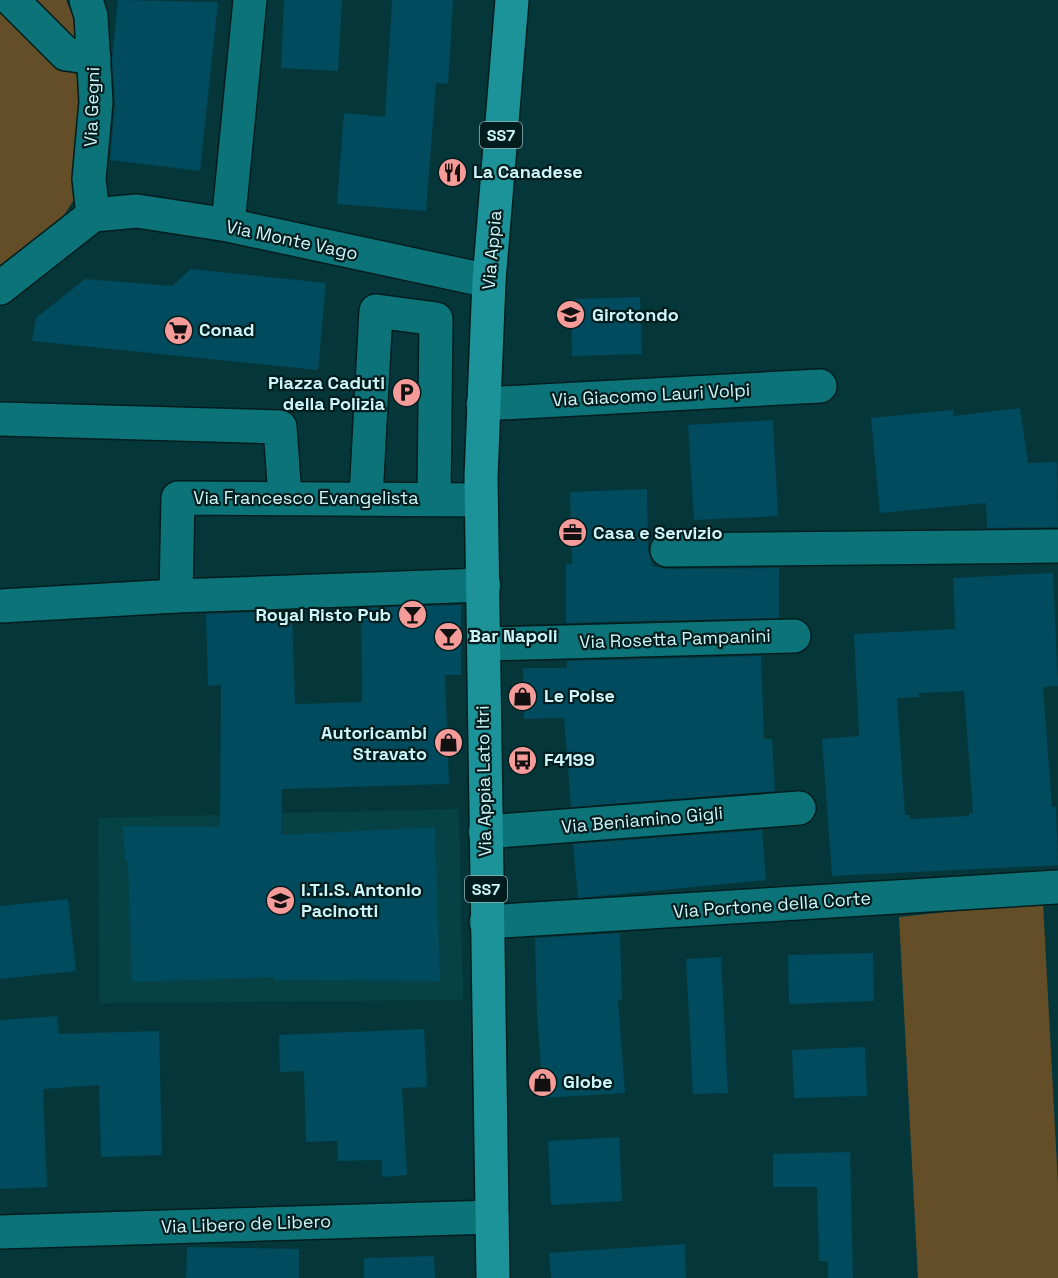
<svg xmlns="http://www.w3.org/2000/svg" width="1058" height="1278" font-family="'Space Grotesk',sans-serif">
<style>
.built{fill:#064245}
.green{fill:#634e28}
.building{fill:#004b5d;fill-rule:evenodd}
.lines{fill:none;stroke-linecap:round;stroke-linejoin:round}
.minor-casing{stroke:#021d1e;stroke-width:36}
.major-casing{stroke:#021d1e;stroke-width:36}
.minor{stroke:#0c7378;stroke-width:33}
.major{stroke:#1c9299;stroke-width:33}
.labels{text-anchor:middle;stroke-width:4.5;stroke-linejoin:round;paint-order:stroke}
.shield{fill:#021d1e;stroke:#91b5b7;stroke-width:1.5}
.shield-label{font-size:16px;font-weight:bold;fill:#cef6f9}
.street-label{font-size:18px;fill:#cef6f9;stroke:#021d1e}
.poi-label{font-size:18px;font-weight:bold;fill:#cef6f9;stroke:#021d1e;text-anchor:start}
</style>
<rect width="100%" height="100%" fill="#05373a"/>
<!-- built -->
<path class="built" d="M 459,809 L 463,1000 L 99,1003 L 98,818 Z"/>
<!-- green -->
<g class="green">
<path d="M 0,0 L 66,0 L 80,34 L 85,67 L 77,195 L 64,215 L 0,271 Z"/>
<path d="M 1043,902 L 1058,1185 L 1058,1278 L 918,1278 L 899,917 Z"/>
</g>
<!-- building -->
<g class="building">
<path d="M 118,0 L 218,2 L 200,171 L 110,160 L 115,104 L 112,59 Z"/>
<path d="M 284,0 L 342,0 L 338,71 L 281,68 Z"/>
<path d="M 392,0 L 453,0 L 448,84 L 436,83 L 426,211 L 337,204 L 344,113 L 385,117 Z"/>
<path d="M 191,269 L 326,283 L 318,370 L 32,341 L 36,318 L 85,279 L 172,286 Z"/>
<path d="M 640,297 L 642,354 L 572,356 L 571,299 Z"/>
<path d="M 1020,408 L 1028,463 L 1057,462 L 1058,527 L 987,528 L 986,503 L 880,513 L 871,418 L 953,410 L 953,416 Z"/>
<path d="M 773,420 L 778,516 L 694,520 L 688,425 Z"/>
<path d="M 647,489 L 648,551 L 653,566 L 667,569 L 779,568 L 779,618 L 566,623 L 566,564 L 572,564 L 570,492 Z"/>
<path d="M 1053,573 L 1058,686 L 1043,687 L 1052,807 L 1056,807 L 1058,865 L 832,876 L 822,739 L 859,736 L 854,634 L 955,629 L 953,578 ZM 964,691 L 973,813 L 969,813 L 969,816 L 910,819 L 910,815 L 905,815 L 897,698 L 919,697 L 919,693 Z"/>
<path d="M 461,605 L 461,675 L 445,675 L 449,784 L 282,789 L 281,835 L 435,827 L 440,981 L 274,980 L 274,977 L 132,982 L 128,862 L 125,862 L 123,826 L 220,827 L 221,685 L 208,686 L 206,614 L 292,611 L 295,704 L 362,702 L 361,608 Z"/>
<path d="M 761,656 L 764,739 L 772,739 L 775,791 L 571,807 L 564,718 L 524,719 L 523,668 L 567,668 L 567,661 Z"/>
<path d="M 762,830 L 766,880 L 578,898 L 573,844 Z"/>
<path d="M 68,899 L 76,971 L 0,979 L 0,906 Z"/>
<path d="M 620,933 L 622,999 L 618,1000 L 625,1093 L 543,1098 L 537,1013 L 535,938 Z"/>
<path d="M 873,953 L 874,1001 L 789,1004 L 788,955 Z"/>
<path d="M 721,957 L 728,1093 L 693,1094 L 686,959 Z"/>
<path d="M 57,1016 L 59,1034 L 159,1031 L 162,1155 L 101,1157 L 99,1085 L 43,1089 L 47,1187 L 0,1189 L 0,1020 Z"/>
<path d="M 424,1029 L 427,1087 L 402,1088 L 407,1175 L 382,1177 L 382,1160 L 338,1161 L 337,1141 L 306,1142 L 304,1071 L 280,1072 L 279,1035 Z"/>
<path d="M 865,1047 L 867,1096 L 794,1098 L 792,1050 Z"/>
<path d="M 619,1137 L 622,1201 L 551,1205 L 548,1141 Z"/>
<path d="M 850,1152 L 853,1278 L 828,1278 L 828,1261 L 819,1261 L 817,1187 L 773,1187 L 773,1154 Z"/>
<path d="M 685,1244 L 686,1278 L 551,1278 L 549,1253 Z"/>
<path d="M 187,1247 L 299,1249 L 299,1278 L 186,1278 Z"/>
<path d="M 434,1256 L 435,1278 L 364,1278 L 364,1258 Z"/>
</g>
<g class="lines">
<defs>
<g id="minor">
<path d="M 12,0 L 66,54 L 94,58"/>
<path d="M 86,0 L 91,16 L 96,102 L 89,179 L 93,215"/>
<path d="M 93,215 L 137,211 L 228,225 L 489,281"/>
<path d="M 228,225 L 250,0"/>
<path d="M 0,288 L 93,215"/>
<path d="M 483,404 L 820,386"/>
<path d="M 0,419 L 280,427 L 285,497"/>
<path d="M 366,497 L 376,311 L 436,319 L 434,497"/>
<path d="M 481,500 L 178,498 L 176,596 L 484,585"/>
<path d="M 667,550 L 1058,546"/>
<path d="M 0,606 L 176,596"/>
<path d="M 484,644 L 794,636"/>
<path d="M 485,832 L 799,808"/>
<path d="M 486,922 L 1058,887"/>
<path d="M 0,1232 L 492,1217"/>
</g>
<path id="major" d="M 493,1278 L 481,477 L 489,281 L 512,0"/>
</defs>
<!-- minor casing -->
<use href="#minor" class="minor-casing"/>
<!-- major casing -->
<use href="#major" class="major-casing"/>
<!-- minor -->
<use href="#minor" class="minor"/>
<!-- major -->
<use href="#major" class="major"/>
</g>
<!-- icons -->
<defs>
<symbol id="restaurant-disc" viewBox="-11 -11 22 22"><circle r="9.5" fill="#f59b99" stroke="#021d1e"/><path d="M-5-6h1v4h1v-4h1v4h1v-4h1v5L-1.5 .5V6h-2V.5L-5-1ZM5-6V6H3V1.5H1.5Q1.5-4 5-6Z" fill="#111"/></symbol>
<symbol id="school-disc" viewBox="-11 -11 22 22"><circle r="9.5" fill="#f59b99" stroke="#021d1e"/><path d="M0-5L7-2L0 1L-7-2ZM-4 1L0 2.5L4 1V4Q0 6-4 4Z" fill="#111"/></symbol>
<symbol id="supermarket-disc" viewBox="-11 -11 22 22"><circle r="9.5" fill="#f59b99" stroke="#021d1e"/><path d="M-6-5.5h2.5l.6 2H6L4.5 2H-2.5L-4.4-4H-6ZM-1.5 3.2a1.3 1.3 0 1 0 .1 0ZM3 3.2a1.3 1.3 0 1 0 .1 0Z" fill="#111"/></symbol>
<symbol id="parking-disc" viewBox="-11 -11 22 22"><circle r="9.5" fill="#f59b99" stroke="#021d1e"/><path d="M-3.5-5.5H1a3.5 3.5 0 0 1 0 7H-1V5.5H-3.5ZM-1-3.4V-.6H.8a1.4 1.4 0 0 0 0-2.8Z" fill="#111"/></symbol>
<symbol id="office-disc" viewBox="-11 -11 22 22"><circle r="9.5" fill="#f59b99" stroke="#021d1e"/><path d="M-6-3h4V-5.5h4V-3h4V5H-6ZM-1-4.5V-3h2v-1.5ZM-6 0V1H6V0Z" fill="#111"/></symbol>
<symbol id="bar-disc" viewBox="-11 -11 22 22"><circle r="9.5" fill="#f59b99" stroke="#021d1e"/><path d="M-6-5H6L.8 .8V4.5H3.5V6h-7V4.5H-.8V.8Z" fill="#111"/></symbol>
<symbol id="shop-disc" viewBox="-11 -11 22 22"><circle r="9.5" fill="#f59b99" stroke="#021d1e"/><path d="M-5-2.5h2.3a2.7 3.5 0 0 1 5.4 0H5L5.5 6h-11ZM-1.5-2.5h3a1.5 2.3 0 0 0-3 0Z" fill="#111"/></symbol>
<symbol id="bus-disc" viewBox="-11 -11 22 22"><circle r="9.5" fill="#f59b99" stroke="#021d1e"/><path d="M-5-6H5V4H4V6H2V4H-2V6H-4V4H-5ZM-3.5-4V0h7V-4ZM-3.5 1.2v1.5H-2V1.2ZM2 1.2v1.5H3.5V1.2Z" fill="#111"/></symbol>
<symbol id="university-disc" viewBox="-11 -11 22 22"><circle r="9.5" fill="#f59b99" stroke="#021d1e"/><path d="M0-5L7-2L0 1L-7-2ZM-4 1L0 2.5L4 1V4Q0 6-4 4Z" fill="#111"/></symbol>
</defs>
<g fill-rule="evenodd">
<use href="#restaurant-disc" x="436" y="156" width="33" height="33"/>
<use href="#school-disc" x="554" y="298" width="33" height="33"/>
<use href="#supermarket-disc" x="162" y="314" width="33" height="33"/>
<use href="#parking-disc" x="390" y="376" width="33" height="33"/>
<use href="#office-disc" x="556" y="516" width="33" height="33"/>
<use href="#bar-disc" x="396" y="598" width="33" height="33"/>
<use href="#bar-disc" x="432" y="620" width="33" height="33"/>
<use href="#shop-disc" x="506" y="680" width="33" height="33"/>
<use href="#shop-disc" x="432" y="726" width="33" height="33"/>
<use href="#bus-disc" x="506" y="744" width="33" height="33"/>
<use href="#university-disc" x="264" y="884" width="33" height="33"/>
<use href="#shop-disc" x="526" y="1066" width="33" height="33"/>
</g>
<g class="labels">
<!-- shield labels -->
<g class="shield">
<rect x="480" y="122" width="42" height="26" rx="4.5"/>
<rect x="465" y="876" width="42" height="26" rx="4.5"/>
</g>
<g class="shield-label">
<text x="501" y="141">SS7</text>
<text x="486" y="895">SS7</text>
</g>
<!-- street labels -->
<g class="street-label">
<text transform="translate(92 107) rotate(-88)" y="6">Via Gegni</text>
<text transform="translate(292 240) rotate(12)" y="6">Via Monte Vago</text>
<text transform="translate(492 250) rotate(-85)" y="6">Via Appia</text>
<text transform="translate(651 395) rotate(-3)" y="6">Via Giacomo Lauri Volpi</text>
<text x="306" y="504">Via Francesco Evangelista</text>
<text transform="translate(675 639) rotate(-2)" y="6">Via Rosetta Pampanini</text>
<text transform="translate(484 781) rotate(-91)" y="6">Via Appia Lato Itri</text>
<text transform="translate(642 820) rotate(-5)" y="6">Via Beniamino Gigli</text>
<text transform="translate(772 905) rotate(-4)" y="6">Via Portone della Corte</text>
<text transform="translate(246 1224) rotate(-2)" y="6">Via Libero de Libero</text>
</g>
<!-- poi labels -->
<g class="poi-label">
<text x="473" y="178">La Canadese</text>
<text x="592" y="321">Girotondo</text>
<text x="199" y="336">Conad</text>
<text x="385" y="389" text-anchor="end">Piazza Caduti<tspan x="385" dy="21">della Polizia</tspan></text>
<text x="593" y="539">Casa e Servizio</text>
<text x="391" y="621" text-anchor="end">Royal Risto Pub</text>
<text x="469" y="642">Bar Napoli</text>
<text x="544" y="702">Le Poise</text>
<text x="427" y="739" text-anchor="end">Autoricambi<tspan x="427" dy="21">Stravato</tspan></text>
<text x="544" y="766">F4199</text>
<text x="301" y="896">I.T.I.S. Antonio<tspan x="301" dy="21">Pacinotti</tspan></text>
<text x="563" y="1088">Globe</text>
</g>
</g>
</svg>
